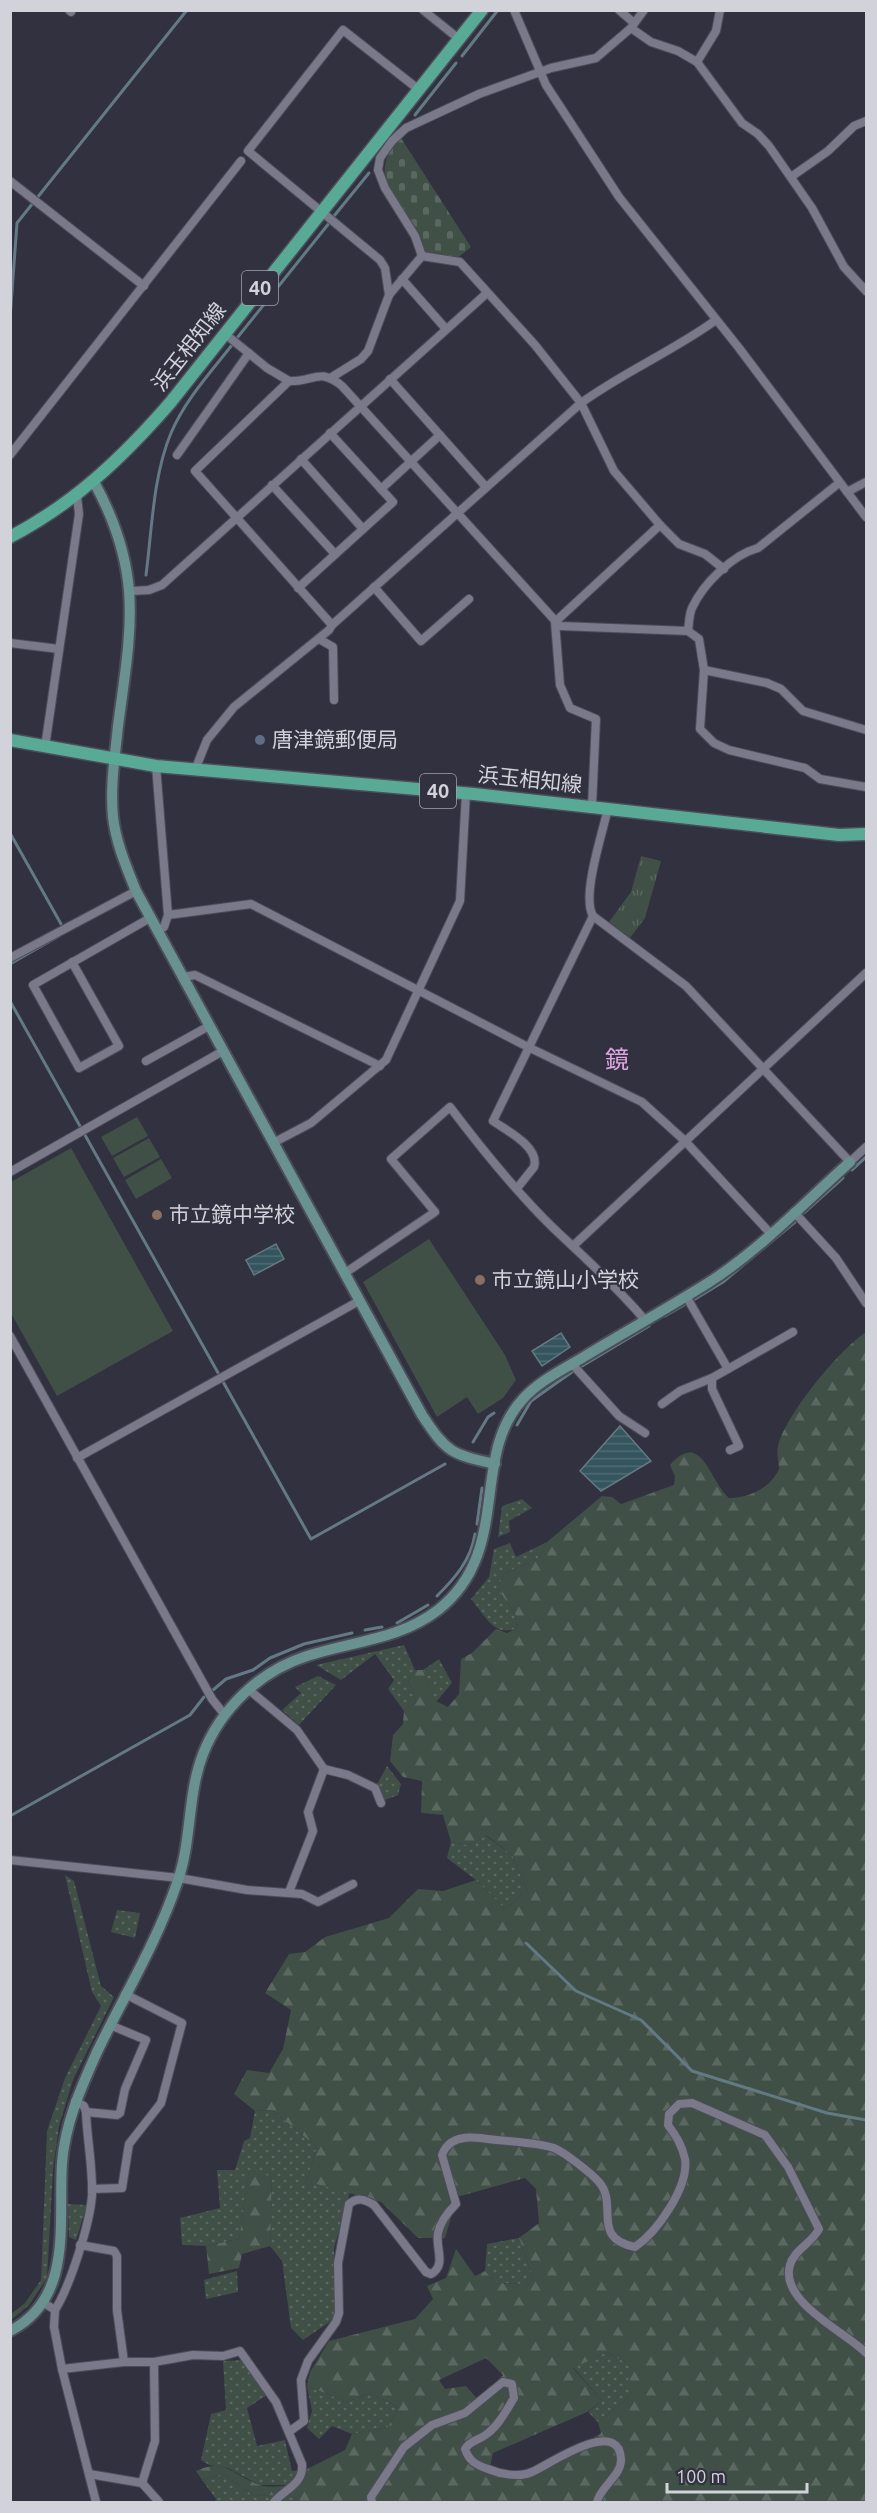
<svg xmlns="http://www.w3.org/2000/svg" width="877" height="2513" font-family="Ubuntu,'Noto Sans JP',sans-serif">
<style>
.grass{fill:url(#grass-dots)}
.forest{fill:url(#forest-firs);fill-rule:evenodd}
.cemetery{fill:url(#cemetery-stones)}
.park{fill:url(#park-tufts)}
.pitch{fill:#405047}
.water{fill:url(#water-rules);stroke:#637a84;stroke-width:1.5}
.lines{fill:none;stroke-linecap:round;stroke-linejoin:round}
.stream{stroke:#637a84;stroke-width:3}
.street-casing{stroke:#4d4d59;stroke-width:10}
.secondary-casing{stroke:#4d4d59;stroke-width:14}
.primary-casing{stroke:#4d4d59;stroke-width:15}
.street{stroke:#797989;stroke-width:8}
.secondary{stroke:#689190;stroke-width:10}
.primary{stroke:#58aa97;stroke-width:12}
.service-dot{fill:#5c6f8a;stroke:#31313f;stroke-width:2}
.education-dot{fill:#8d6e63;stroke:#31313f;stroke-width:2}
.labels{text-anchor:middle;stroke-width:4.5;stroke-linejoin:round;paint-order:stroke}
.shield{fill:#31313f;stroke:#a2a2ac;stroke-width:1.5}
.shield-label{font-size:20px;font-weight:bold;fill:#d2d2db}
.street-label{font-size:21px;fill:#d2d2db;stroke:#31313f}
.poi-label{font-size:21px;fill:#d2d2db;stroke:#31313f;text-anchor:start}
.quarter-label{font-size:24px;fill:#dfa8e3;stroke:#31313f}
</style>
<defs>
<pattern id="grass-dots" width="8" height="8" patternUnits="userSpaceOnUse" patternTransform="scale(1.5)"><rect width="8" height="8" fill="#405047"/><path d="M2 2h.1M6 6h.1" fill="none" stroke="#5b6861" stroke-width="1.8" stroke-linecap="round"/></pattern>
<pattern id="forest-firs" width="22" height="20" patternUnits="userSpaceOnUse" patternTransform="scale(1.5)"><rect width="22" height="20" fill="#405047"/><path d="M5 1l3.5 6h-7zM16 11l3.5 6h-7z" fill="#5b6861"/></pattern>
<pattern id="cemetery-stones" width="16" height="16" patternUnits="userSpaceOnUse" patternTransform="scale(1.5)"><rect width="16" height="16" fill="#405047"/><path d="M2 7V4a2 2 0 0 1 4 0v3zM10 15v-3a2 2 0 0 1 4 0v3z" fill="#5b6861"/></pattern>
<pattern id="park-tufts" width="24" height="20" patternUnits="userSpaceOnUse" patternTransform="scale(1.5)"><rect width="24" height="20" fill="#405047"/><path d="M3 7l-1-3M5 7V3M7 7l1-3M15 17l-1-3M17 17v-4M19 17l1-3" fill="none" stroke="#5b6861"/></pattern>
<pattern id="water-rules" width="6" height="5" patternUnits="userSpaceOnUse" patternTransform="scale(1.5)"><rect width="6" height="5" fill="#34545e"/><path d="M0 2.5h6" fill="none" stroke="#506c74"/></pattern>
</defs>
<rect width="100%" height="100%" fill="#31313f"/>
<!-- grass -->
<g class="grass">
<path d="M 522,1499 L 532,1508 L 509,1521 L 510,1532 L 498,1537 L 502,1506 Z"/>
<path d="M 547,1542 L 537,1560 L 504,1573 L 498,1589 L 515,1614 L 517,1628 C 494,1638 485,1615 471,1599 L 489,1577 L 494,1549 L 510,1543 L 516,1557 Z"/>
<path d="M 404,1645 L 415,1670 L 408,1681 L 416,1702 L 404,1711 L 388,1689 L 394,1680 L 375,1654 L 341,1680 L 316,1665 Z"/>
<path d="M 439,1659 L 452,1683 L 436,1702 L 423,1670 Z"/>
<path d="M 318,1676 L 336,1685 L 299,1725 L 282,1710 L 301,1693 L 295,1687 Z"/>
<path d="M 387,1766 L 401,1784 L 398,1795 L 385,1800 L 376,1786 Z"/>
<path d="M 485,1835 L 512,1855 L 527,1890 L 505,1909 L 476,1880 L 447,1858 L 451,1842 L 468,1845 Z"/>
<path d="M 65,1875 L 74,1881 L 101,1986 L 114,1997 L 73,2080 L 59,2126 L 53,2170 L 47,2278 L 29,2305 L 11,2320 L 11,2314 L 25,2303 L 41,2280 L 47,2131 L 65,2078 L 101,2006 L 92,1992 Z"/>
<path d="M 117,1910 L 140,1913 L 135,1938 L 111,1932 Z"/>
<path d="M 272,2110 L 317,2147 L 306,2181 L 350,2192 L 334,2248 L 334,2319 L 303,2340 L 291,2328 L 282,2261 L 270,2246 L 272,2177 L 249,2171 L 239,2239 L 206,2246 L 182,2245 L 180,2218 L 220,2208 L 217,2170 L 235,2170 L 244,2141 L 250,2138 L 255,2111 Z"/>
<path d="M 68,2204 L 87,2205 L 76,2240 L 69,2237 Z"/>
<path d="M 519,2238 L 532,2275 L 524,2284 L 496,2283 L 485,2271 L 487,2244 Z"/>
<path d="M 237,2271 L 238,2292 L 206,2299 L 204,2280 Z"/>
<path d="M 607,2352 L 630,2365 L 630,2396 L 598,2422 L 588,2412 L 602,2401 L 573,2367 Z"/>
<path d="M 244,2360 L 267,2395 L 247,2408 L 257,2446 L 285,2440 L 292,2471 L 307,2469 L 300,2485 L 259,2485 L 228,2468 L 209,2465 L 201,2460 L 211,2414 L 226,2410 L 223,2361 Z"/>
<path d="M 307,2386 L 347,2402 L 370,2393 L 398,2407 L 388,2427 L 352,2434 L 332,2426 L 319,2439 L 307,2428 L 312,2411 Z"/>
<path d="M 223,2474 L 254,2496 L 289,2495 L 302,2502 L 215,2502 L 216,2499 L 202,2480 Z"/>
</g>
<!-- forest -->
<g class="forest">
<path d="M 866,1332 L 866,2502 L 302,2502 L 289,2495 L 254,2496 L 223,2474 L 202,2480 L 196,2471 C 224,2458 232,2474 257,2484 C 268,2489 287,2485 300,2485 L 307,2469 L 345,2450 L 352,2434 L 388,2427 L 398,2407 L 370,2393 L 347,2402 L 307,2386 L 310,2372 L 329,2341 L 415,2319 L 433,2299 L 427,2286 L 446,2278 L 456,2249 L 475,2276 L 485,2271 L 496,2283 L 523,2284 L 532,2275 L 519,2238 L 539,2223 L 536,2189 L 525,2178 L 457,2197 L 445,2238 L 418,2238 L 381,2202 L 306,2181 L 317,2147 L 272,2110 L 255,2111 L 234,2094 L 247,2070 L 269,2073 L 283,2049 L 291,2010 L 265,1993 L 289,1954 L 305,1952 L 325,1937 L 389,1918 L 418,1889 L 443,1891 L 476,1880 L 505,1909 L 527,1890 L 512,1855 L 486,1835 L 468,1845 L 451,1842 L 443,1815 L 421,1813 L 422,1781 L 403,1777 L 390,1761 L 393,1735 L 403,1724 L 404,1711 L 416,1702 L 408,1681 L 415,1670 L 423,1670 L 436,1701 L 448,1707 L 459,1694 L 461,1659 L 472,1653 L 496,1629 L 507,1633 L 517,1628 L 515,1614 L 498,1589 L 504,1573 L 537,1560 L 547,1542 L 602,1496 L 612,1497 L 621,1504 L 674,1485 L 675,1477 L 670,1465 C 702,1429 709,1481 729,1498 C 750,1498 770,1488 779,1469 C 779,1461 776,1453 778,1446 C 786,1414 839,1350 866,1332 ZM 607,2352 L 630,2365 L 630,2396 L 598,2422 L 601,2433 L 531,2476 L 500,2477 L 490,2467 L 493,2453 L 587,2412 L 602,2401 L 573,2368 ZM 486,2358 L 503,2375 L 479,2401 L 466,2386 L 445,2389 L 439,2380 Z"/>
<path d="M 249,2170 L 272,2177 L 270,2246 L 242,2254 L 239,2268 L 209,2274 L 206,2246 L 239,2239 Z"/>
</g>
<!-- cemetery -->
<path class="cemetery" d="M 401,138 L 471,247 L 456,259 L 424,253 C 412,209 358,180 401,138 Z"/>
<!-- park -->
<path class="park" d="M 641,856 L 661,861 L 645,918 L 630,938 L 609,922 L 631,892 Z"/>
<!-- pitch -->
<g class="pitch">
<path d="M 137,1117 L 148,1136 L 112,1156 L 101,1137 Z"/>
<path d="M 149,1138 L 160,1157 L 124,1177 L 113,1158 Z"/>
<path d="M 71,1148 L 173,1331 L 57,1396 L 11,1313 L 11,1182 Z"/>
<path d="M 161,1159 L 172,1178 L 136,1199 L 125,1180 Z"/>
<path d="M 429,1239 L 505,1355 L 516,1380 L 503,1398 L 478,1414 L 467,1397 L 437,1417 L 363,1282 Z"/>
</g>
<!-- water -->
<g class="water">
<path d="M 276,1244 L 284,1259 L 254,1275 L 246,1260 Z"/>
<path d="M 561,1333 L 570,1347 L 542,1366 L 532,1351 Z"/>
<path d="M 620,1426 L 651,1461 L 601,1491 L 580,1471 Z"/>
</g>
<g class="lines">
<!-- stream -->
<g class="stream">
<path d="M 462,56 L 498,10"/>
<path d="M 415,115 L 456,63"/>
<path d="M 334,216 L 369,173"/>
<path d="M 10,319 L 17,223 L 187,10"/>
<path d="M 237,338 L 330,222"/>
<path d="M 146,575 C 152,529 153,476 171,433 C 185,400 210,373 232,345"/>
<path d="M 10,833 L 61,924"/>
<path d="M 10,964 L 59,936"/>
<path d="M 10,1001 L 311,1539 L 445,1464"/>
<path d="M 852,1170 L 866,1157"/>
<path d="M 804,1213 L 843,1178"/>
<path d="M 695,1299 L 723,1282 L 795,1222"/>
<path d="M 665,1316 L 684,1305"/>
<path d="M 582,1366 L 649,1326"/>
<path d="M 517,1425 L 531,1401 L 572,1372"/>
<path d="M 473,1442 L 488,1417 L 494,1413"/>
<path d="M 477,1524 L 482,1488"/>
<path d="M 437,1596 C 455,1578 471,1560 475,1534"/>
<path d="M 397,1623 L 428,1605"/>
<path d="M 365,1630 L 382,1627"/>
<path d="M 213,1690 L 226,1679 L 253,1670 L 270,1658 L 304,1644 L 352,1633"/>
<path d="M 10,1816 L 190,1715 L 204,1697"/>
<path d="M 526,1943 L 576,1991 L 641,2020 L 692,2071 L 827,2113 L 866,2120"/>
</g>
<defs>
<g id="street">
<path d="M 69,10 L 71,12"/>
<path d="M 423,10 L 459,39"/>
<path d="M 514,10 L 546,85 L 619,197 L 739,348 L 866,517"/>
<path d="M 619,10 L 634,23"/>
<path d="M 631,28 L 651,42 L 678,51 L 697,62 L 742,123 L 758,134 L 769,146 L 812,208 L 844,267 L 866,291"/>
<path d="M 697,62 L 716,31 L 720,10"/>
<path d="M 791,177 L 828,151 L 854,126 L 866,121"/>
<path d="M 10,181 L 144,286"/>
<path d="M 422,256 L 460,262 L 535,345 L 581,403 L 614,471 L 660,525 L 679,544 L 705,554 L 724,569"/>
<path d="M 422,256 L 415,236 L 385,188 L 378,170 L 380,158 L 392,141 L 406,128 L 479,94 L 551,68 L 596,58 L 631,28 L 644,10"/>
<path d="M 402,279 L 446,329"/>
<path d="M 389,295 L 385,268 L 380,260 L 248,151 L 343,30 L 418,89"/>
<path d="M 224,333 L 267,368 L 289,381 C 314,382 319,367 342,386 L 560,626 L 688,631 L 699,639 L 704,670 L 700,729 L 714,743 L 729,750 L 805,768 L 820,779 L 866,787"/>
<path d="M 332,377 L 361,359 L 368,351 L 389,295 L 422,256"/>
<path d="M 390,379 L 486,487"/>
<path d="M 289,381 L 195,471 L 332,625"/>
<path d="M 10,455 L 241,161"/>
<path d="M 177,455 L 249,353"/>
<path d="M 301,459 L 363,529"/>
<path d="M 272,485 L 335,554"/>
<path d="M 381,489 L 440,435"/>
<path d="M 847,492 L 866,482"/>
<path d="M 374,587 L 421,641 L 469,599"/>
<path d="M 298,588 L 393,502 L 330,433"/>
<path d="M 131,591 L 149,590 L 162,585 L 487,293"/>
<path d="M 688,631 C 689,624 689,614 692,608 C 703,584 732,555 758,548 L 839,483"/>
<path d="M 319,639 L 333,647 L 334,700"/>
<path d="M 10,643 L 59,649"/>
<path d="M 704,670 L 767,683 L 781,689 L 803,711 L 866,730"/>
<path d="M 45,747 L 79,514 L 77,496"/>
<path d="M 156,766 L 168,915 L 164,927 L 157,931"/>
<path d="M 195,770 L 207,740 L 234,707 L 329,630 L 332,625 L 581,403 C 624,372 673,351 716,320"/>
<path d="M 592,806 L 596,719 L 570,708 L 560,685 L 555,622 L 660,525"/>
<path d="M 608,808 C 603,832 581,896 593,916 L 686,986 L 850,1162 L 866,1147"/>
<path d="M 168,915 L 251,904 L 528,1047 L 642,1102 L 685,1141 L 770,1233"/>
<path d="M 10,958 L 136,891"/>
<path d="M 72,962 L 119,1046 L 79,1068 L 33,985 L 150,918"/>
<path d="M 183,977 L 195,975 L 380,1066"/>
<path d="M 146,1061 L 209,1026"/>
<path d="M 273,1143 L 311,1123 L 386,1060 L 460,901 L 466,793"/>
<path d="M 10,1172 L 223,1051"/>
<path d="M 518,1187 L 534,1167 C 540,1147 506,1130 493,1121 L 593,916"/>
<path d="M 794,1212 L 836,1258 L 866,1303"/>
<path d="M 573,1246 L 866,973"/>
<path d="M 345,1273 L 435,1212 L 391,1159 L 450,1107 C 484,1152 523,1201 565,1239 C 593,1265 620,1291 645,1320"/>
<path d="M 686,1296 L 728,1369 L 712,1378 L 712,1389 L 739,1446 L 730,1450"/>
<path d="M 10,1336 L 212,1699 L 224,1714"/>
<path d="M 572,1364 L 619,1416 L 645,1433"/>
<path d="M 728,1369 L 793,1332"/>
<path d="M 662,1404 L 680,1391 L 712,1378"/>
<path d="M 77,1458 L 359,1301"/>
<path d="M 248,1689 L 297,1730 L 324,1769 L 348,1775 L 375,1788 L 381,1803"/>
<path d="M 10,1860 L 179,1878 L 247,1890 L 302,1894 L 318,1902 L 353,1884"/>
<path d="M 289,1892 L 313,1831 L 308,1812 L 324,1769"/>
<path d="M 86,2112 L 117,2115 L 120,2113 L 125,2089 L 146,2040 L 110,2025"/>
<path d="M 92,2189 L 122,2188 L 129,2144 L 161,2103 L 182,2023 L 125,1994"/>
<path d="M 80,2245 L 114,2251 L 117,2256 L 117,2310 L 124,2362"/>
<path d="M 44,2303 L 55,2310 L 54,2327 L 62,2369 L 96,2502"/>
<path d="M 55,2310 C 70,2286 90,2224 92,2195 C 93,2168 87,2139 86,2112 L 84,2106 L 75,2101"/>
<path d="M 62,2369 L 124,2362 L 154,2362 L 193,2355 L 223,2356 L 240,2351 L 276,2402 L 302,2464 C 304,2484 285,2489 274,2502"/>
<path d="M 290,2431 L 304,2421 L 301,2380 L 308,2361 L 336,2322 L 339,2313 L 338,2263 L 349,2204 C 358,2197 364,2199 374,2205 L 426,2272 L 431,2274 C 447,2265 435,2248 438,2233 C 440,2222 448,2212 456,2204 L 442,2155 C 448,2138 464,2136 480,2138 C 499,2141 539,2142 554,2148 C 564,2152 591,2173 599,2182 C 619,2205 590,2238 635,2247 C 657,2232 689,2187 685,2159 C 682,2145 676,2136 668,2125 L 669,2114 L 679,2104 L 692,2103 L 765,2135 L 788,2167 L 819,2229 C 812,2243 794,2250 790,2265 C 779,2302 846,2332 866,2353"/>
<path d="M 89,2474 L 142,2483 L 159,2502"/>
<path d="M 142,2483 L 155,2441 L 154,2362"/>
<path d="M 372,2502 L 371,2497 L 404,2447 L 432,2425 L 465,2413 L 503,2382 L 512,2384 L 514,2398 C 506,2411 498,2427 484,2436 C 476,2441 470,2441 465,2449 C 469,2461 476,2465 488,2469 C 500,2474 519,2478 532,2472 C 547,2466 619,2415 621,2459 C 622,2475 600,2487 597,2502"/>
</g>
<g id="secondary">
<path d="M 94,482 C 144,573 131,629 118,726 C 115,756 110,786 113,817 C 116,843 126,866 136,891 L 422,1415 C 447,1453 451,1454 495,1464"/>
<path d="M 10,2331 C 74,2298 58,2223 62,2163 C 65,2123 81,2088 97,2052 C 124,1996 157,1942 177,1883 C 192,1842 187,1795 203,1754 C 221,1708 260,1671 307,1656 C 352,1641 399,1640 438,1610 C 513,1551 469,1457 523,1399 C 540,1380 566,1368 587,1355 C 627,1331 668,1308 708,1283 C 760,1250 804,1203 850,1162"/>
</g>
<g id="primary">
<path d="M 10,537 C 75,503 123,457 170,403 L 482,10"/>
<path d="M 10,740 L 156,766 L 474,794 L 839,835 L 866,834"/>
</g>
</defs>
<!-- street casing -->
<use href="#street" class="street-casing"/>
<!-- secondary casing -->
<use href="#secondary" class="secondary-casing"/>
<!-- primary casing -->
<use href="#primary" class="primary-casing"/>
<!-- street -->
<use href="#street" class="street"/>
<!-- secondary -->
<use href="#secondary" class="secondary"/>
<!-- primary -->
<use href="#primary" class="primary"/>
</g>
<!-- markers -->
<circle class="service-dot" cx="260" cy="740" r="6"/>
<g class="education-dot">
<circle cx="157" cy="1215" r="6"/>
<circle cx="480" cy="1280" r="6"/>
</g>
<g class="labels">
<!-- shield labels -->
<g class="shield">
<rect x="242" y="271" width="36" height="34" rx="4.5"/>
<rect x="420" y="774" width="36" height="34" rx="4.5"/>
</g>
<g class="shield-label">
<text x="260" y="295">40</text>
<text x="438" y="798">40</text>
</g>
<!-- street labels -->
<g class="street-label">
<text transform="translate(189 347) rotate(-52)" y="7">浜玉相知線</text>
<text transform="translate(530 780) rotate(6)" y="7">浜玉相知線</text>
</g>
<!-- poi labels -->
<g class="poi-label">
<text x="272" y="747">唐津鏡郵便局</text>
<text x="169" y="1222">市立鏡中学校</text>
<text x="492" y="1287">市立鏡山小学校</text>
</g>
<!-- quarter labels -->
<g class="quarter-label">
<text x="617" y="1068">鏡</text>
</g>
</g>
<!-- border -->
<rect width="877" height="2513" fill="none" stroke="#d2d2db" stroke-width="24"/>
<!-- scale -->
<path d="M667 2483v9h140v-9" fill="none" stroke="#d2d2db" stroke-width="3"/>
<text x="676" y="2483" font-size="18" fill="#d2d2db" stroke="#31313f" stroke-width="4.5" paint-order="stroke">100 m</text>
</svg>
